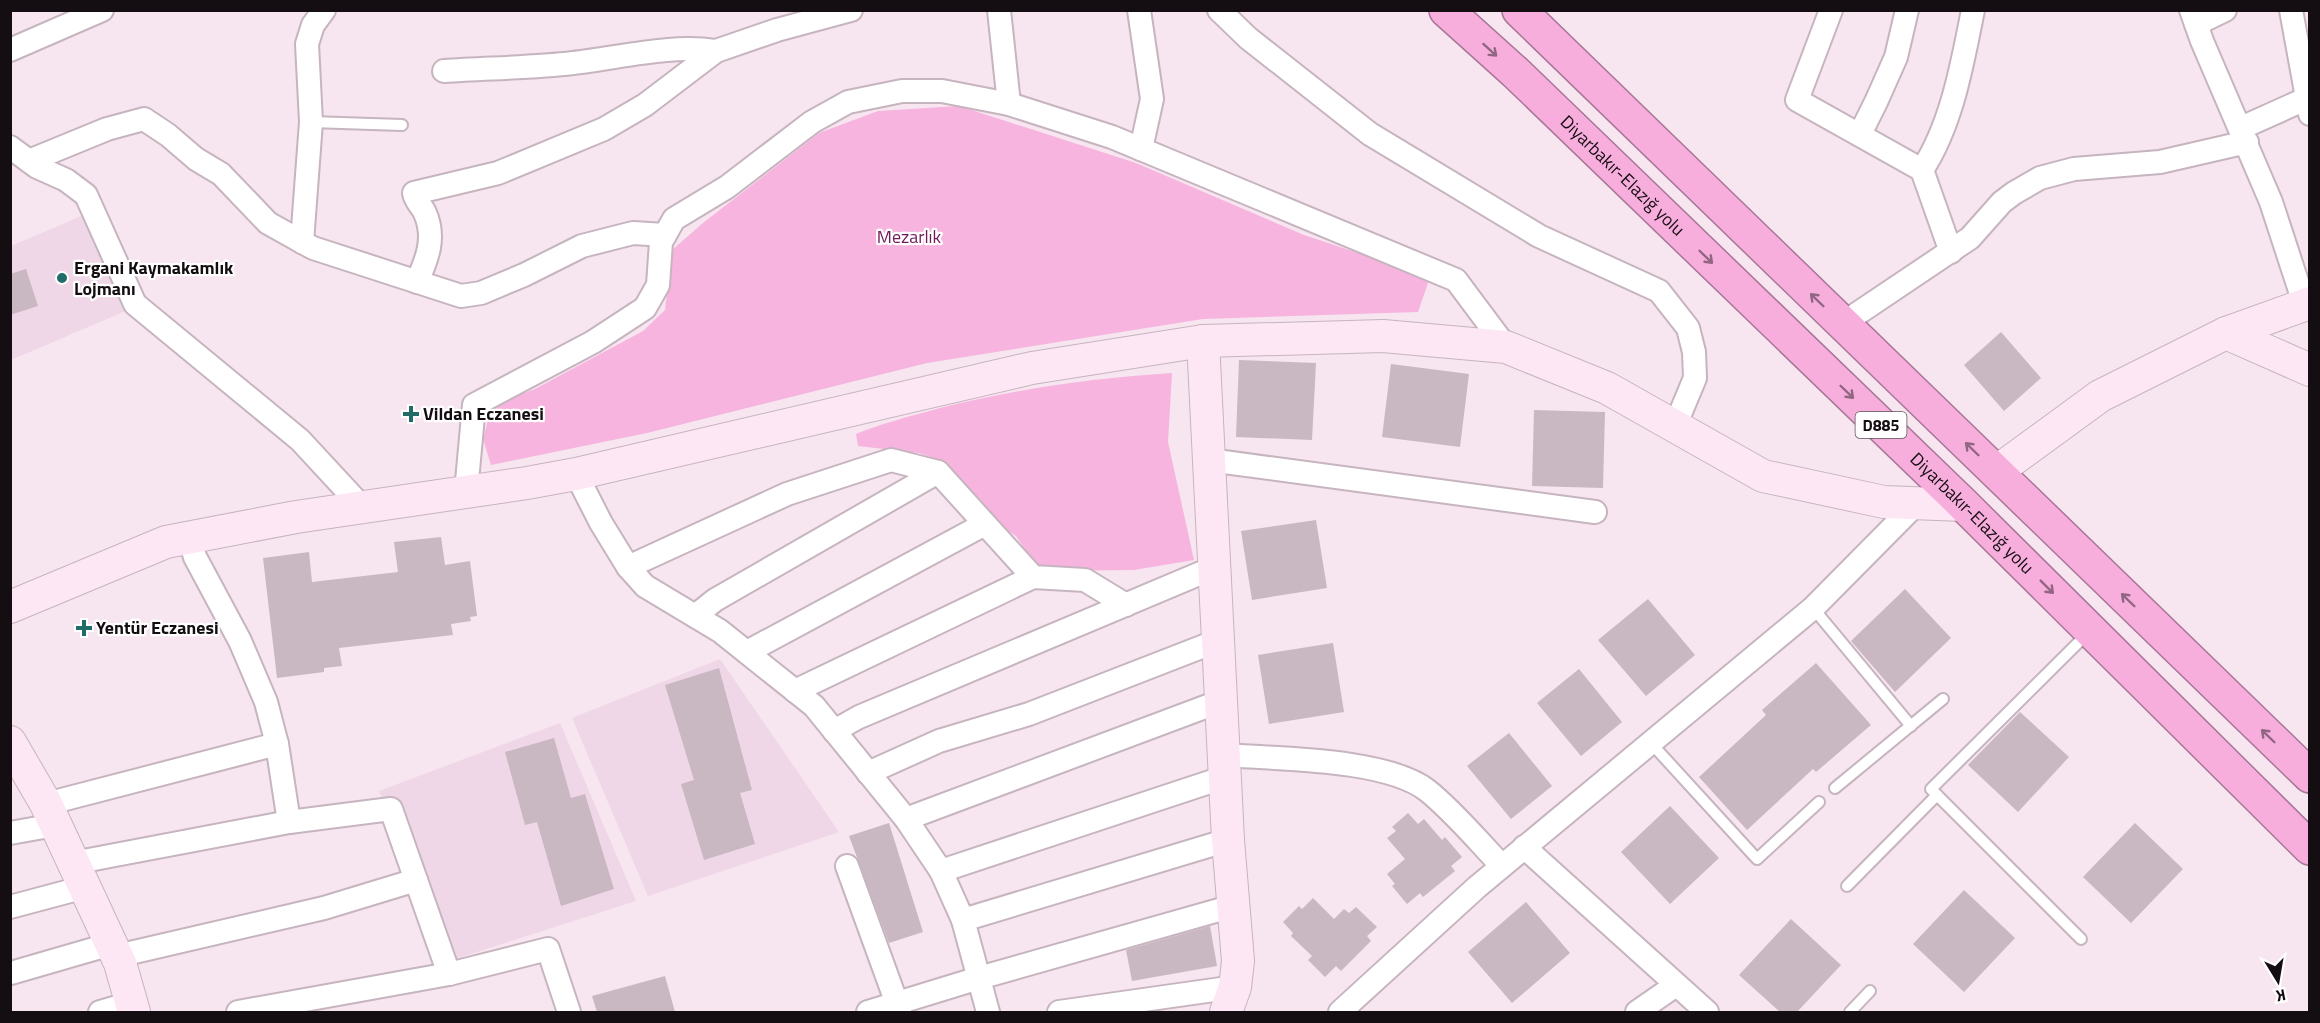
<svg xmlns="http://www.w3.org/2000/svg" width="2320" height="1023" font-family="'Titillium Web',sans-serif">
<style>
.built{fill:#f0d7e7}
.green{fill:#f6b4df}
.building{fill:#c9b7c2}
.lines{fill:none;stroke-linecap:round;stroke-linejoin:round}
.lane-casing{stroke:#c6b4bf;stroke-width:14}
.street-casing{stroke:#c6b4bf;stroke-width:26}
.secondary-casing{stroke:#c6b4bf;stroke-width:34}
.highway-casing{stroke:#a87696;stroke-width:36}
.lane{stroke:#fff;stroke-width:10}
.street{stroke:#fff;stroke-width:22}
.secondary{stroke:#fde7f5;stroke-width:32}
.highway{stroke:#f7aedd;stroke-width:33}
.oneway{stroke:#916682}
.poi-dot{fill:#216c68;stroke:#fff;stroke-width:2}
.labels{text-anchor:middle;stroke-width:4.5;stroke-linejoin:round;paint-order:stroke}
.shield{fill:#fff;stroke:#5a5659;stroke-width:1.5}
.shield-label{font-size:16px;font-weight:bold;fill:#140e12}
.street-label{font-size:18px;fill:#140e12;stroke:#fff}
.park-label{font-size:18px;fill:#72195b;stroke:#fff}
.poi-label{font-size:18px;font-weight:bold;fill:#140e12;stroke:#fff;text-anchor:start}
</style>
<rect width="100%" height="100%" fill="#f7e5f0"/>
<!-- built -->
<g class="built">
<path d="M 86,214 L 128,310 L 11,360 L 11,246 Z"/>
<path d="M 720,659 L 839,832 L 648,896 L 572,718 Z"/>
<path d="M 560,723 L 636,901 L 446,962 L 379,791 Z"/>
</g>
<!-- green -->
<g class="green">
<path d="M 959,106 L 1136,163 L 1304,235 L 1430,277 L 1418,312 L 1203,319 L 927,363 L 647,433 L 491,465 L 483,439 L 492,405 L 535,389 L 643,331 L 665,310 L 672,250 L 703,223 L 819,133 L 878,111 Z"/>
<path d="M 1172,373 L 1168,442 L 1194,560 L 1134,570 L 1039,571 L 1016,536 L 989,519 L 940,460 L 919,453 L 858,446 L 856,434 C 883,423 911,416 940,408 C 1016,389 1093,378 1172,373 Z"/>
</g>
<!-- building -->
<g class="building">
<path d="M 26,269 L 38,306 L 10,315 L 10,274 Z"/>
<path d="M 2001,332 L 2041,378 L 2004,411 L 1964,365 Z"/>
<path d="M 1239,360 L 1316,363 L 1312,440 L 1236,437 Z"/>
<path d="M 1391,364 L 1469,374 L 1460,447 L 1382,437 Z"/>
<path d="M 1534,410 L 1605,412 L 1603,488 L 1532,486 Z"/>
<path d="M 1316,520 L 1327,588 L 1252,600 L 1241,531 Z"/>
<path d="M 441,537 L 445,565 L 470,561 L 477,616 L 470,617 L 471,621 L 451,624 L 453,635 L 339,648 L 342,666 L 324,668 L 324,672 L 277,678 L 263,558 L 309,552 L 312,582 L 398,572 L 394,542 Z"/>
<path d="M 1905,589 L 1951,638 L 1895,692 L 1851,641 Z"/>
<path d="M 1648,599 L 1695,655 L 1646,696 L 1598,640 Z"/>
<path d="M 1333,643 L 1344,712 L 1269,724 L 1258,655 Z"/>
<path d="M 1816,663 L 1871,725 L 1816,772 L 1813,769 L 1747,830 L 1699,777 L 1766,715 L 1762,710 Z"/>
<path d="M 719,668 L 752,790 L 740,793 L 755,844 L 704,860 L 681,784 L 694,780 L 665,685 Z"/>
<path d="M 1579,669 L 1622,722 L 1581,756 L 1537,703 Z"/>
<path d="M 2020,712 L 2069,757 L 2018,812 L 1968,765 Z"/>
<path d="M 1509,733 L 1552,786 L 1511,819 L 1467,766 Z"/>
<path d="M 554,738 L 571,798 L 585,794 L 614,889 L 561,906 L 537,822 L 525,825 L 505,752 Z"/>
<path d="M 1670,806 L 1719,858 L 1670,904 L 1621,852 Z"/>
<path d="M 1408,813 L 1418,824 L 1424,819 L 1442,840 L 1445,837 L 1462,857 L 1451,866 L 1455,871 L 1423,897 L 1420,893 L 1407,904 L 1392,886 L 1395,884 L 1387,874 L 1405,859 L 1387,838 L 1396,831 L 1392,827 Z"/>
<path d="M 889,823 L 923,932 L 889,943 L 849,836 Z"/>
<path d="M 2135,823 L 2183,869 L 2131,923 L 2083,877 Z"/>
<path d="M 1964,890 L 2015,938 L 1964,992 L 1913,944 Z"/>
<path d="M 1313,898 L 1334,919 L 1344,909 L 1349,913 L 1356,907 L 1377,927 L 1367,936 L 1371,941 L 1341,971 L 1336,966 L 1325,977 L 1308,960 L 1312,956 L 1291,936 L 1293,933 L 1283,922 L 1299,906 L 1302,909 Z"/>
<path d="M 1526,902 L 1570,953 L 1512,1003 L 1468,952 Z"/>
<path d="M 1791,919 L 1841,965 L 1797,1012 L 1780,1012 L 1739,975 Z"/>
<path d="M 1210,926 L 1217,966 L 1132,981 L 1126,950 Z"/>
<path d="M 665,976 L 675,1012 L 597,1012 L 592,996 Z"/>
</g>
<g class="lines">
<defs>
<g id="lane">
<path d="M 311,122 L 402,125"/>
<path d="M 1813,608 L 1911,726"/>
<path d="M 1650,742 L 1757,859 L 1819,802"/>
<path d="M 1835,788 L 1943,699"/>
<path d="M 1847,886 L 1937,795"/>
<path d="M 2081,939 L 1931,789 L 2089,632"/>
<path d="M 1850,1012 L 1870,991"/>
</g>
<g id="street">
<path d="M 999,10 L 1009,104"/>
<path d="M 1139,10 L 1152,99 L 1141,149"/>
<path d="M 1219,10 L 1248,38 L 1370,134 L 1539,236 L 1659,291 L 1688,328 L 1694,352 L 1695,378 L 1675,426"/>
<path d="M 1831,10 L 1797,100 L 1922,170 L 1951,252"/>
<path d="M 2191,10 L 2202,41 L 2271,202 L 2305,306"/>
<path d="M 2291,10 L 2310,114"/>
<path d="M 2196,24 L 2225,10"/>
<path d="M 10,50 L 102,10"/>
<path d="M 444,71 C 487,68 531,68 573,63 C 619,58 671,44 716,51"/>
<path d="M 2241,128 L 2310,97"/>
<path d="M 1860,134 L 1876,102 L 1896,57 L 1907,10"/>
<path d="M 10,147 L 37,167 L 66,180 L 86,195 L 135,304 L 300,440 L 363,508"/>
<path d="M 29,161 L 107,129 L 144,119 L 168,135 L 196,159 L 221,174 L 268,223 L 313,248 L 461,296 L 481,293 L 524,275 L 582,246 L 633,233 L 665,235"/>
<path d="M 1922,170 C 1952,124 1962,65 1973,10"/>
<path d="M 302,242 L 311,122 L 307,44 L 313,25 L 324,10"/>
<path d="M 417,282 C 427,259 436,238 425,213 C 422,206 415,201 414,193 L 498,173 L 604,129 L 645,105 L 716,51 L 777,30 L 851,10"/>
<path d="M 1842,324 L 1970,238 L 2002,202 L 2014,193 L 2040,178 L 2074,169 L 2160,162 L 2247,142"/>
<path d="M 1209,460 L 1595,512"/>
<path d="M 576,474 L 601,523 L 628,567 L 645,586 L 720,631 L 814,706 L 906,819 L 941,871 L 963,920 L 988,1012"/>
<path d="M 466,492 L 474,405 L 593,342 L 645,308 L 658,285 L 661,242 L 674,219 L 727,187 L 812,122 L 848,102 L 902,91 L 942,91 L 1009,104 L 1112,137 L 1456,280 L 1506,347"/>
<path d="M 189,538 L 195,557 L 240,641 L 266,702 L 277,744 L 289,822"/>
<path d="M 628,567 L 787,494 L 891,460 L 938,472 L 1033,577 L 1085,580 L 1126,605"/>
<path d="M 695,616 L 715,600 L 938,472"/>
<path d="M 747,652 L 983,525"/>
<path d="M 795,691 L 1033,577"/>
<path d="M 834,731 L 859,717 L 1201,573"/>
<path d="M 1223,755 C 1276,759 1387,758 1428,791 C 1455,813 1478,841 1502,866"/>
<path d="M 868,773 L 939,741 L 1029,714 L 1217,641"/>
<path d="M 46,804 L 277,744"/>
<path d="M 906,819 L 1221,701"/>
<path d="M 10,833 L 55,825"/>
<path d="M 1524,847 L 1707,1012"/>
<path d="M 73,863 L 289,822 L 391,809 L 449,974"/>
<path d="M 847,866 L 900,1012"/>
<path d="M 941,871 L 1225,777"/>
<path d="M 10,907 L 85,887"/>
<path d="M 963,920 L 1228,840"/>
<path d="M 117,956 L 324,908 L 416,880"/>
<path d="M 11,973 L 111,944"/>
<path d="M 100,1012 L 131,1003"/>
<path d="M 238,1012 L 449,974 L 548,949 L 569,1012"/>
<path d="M 868,1012 L 979,978 L 1233,906"/>
<path d="M 1059,1012 L 1235,987"/>
<path d="M 1340,1012 L 1477,887 L 1813,608 L 1917,503"/>
<path d="M 1637,1012 L 1676,985"/>
</g>
<g id="secondary">
<path d="M 2226,333 L 2310,370"/>
<path d="M 1203,341 L 1228,840 L 1238,961 L 1235,987 L 1226,1012"/>
<path d="M 1996,472 L 2100,396 L 2226,333 L 2310,303"/>
<path d="M 10,607 L 166,542 L 296,517 L 527,483 L 576,474 L 1032,368 L 1203,341 L 1383,336 L 1506,347 L 1607,388 L 1763,476 L 1884,502 L 1964,505"/>
<path d="M 10,742 L 46,804 L 120,963 L 134,1012"/>
</g>
<g id="highway">
<path id="s1" d="M 1446,10 L 1515,72 L 1964,505 L 2310,848"/>
<path d="M 1519,10 L 2310,776"/>
</g>
</defs>
<!-- lane casing -->
<use href="#lane" class="lane-casing"/>
<!-- street casing -->
<use href="#street" class="street-casing"/>
<!-- secondary casing -->
<use href="#secondary" class="secondary-casing"/>
<!-- highway casing -->
<use href="#highway" class="highway-casing"/>
<!-- lane -->
<use href="#lane" class="lane"/>
<!-- street -->
<use href="#street" class="street"/>
<!-- secondary -->
<use href="#secondary" class="secondary"/>
<!-- highway -->
<use href="#highway" class="highway"/>
</g>
<!-- one-way arrows -->
<defs><path id="oneway-shaft" d="M-6 0H5M1.5-3L5.5 0L1.5 3" fill="none" stroke-width="1.6" stroke-linecap="round" stroke-linejoin="round" transform="scale(1.5)"/></defs>
<g class="oneway">
<use href="#oneway-shaft" transform="translate(1490 50) rotate(42)"/>
<use href="#oneway-shaft" transform="translate(1706 257) rotate(44)"/>
<use href="#oneway-shaft" transform="translate(1817 300) rotate(-136)"/>
<use href="#oneway-shaft" transform="translate(1847 392) rotate(44)"/>
<use href="#oneway-shaft" transform="translate(1972 449) rotate(-136)"/>
<use href="#oneway-shaft" transform="translate(2047 587) rotate(45)"/>
<use href="#oneway-shaft" transform="translate(2128 600) rotate(-136)"/>
<use href="#oneway-shaft" transform="translate(2268 736) rotate(-136)"/>
</g>
<!-- markers -->
<g class="poi-dot">
<circle cx="62" cy="278" r="6"/>
<path d="M408 405h6v6h6v6h-6v6h-6v-6h-6v-6h6z"/>
<path d="M81 619h6v6h6v6h-6v6h-6v-6h-6v-6h6z"/>
</g>
<g class="labels">
<!-- shield labels -->
<rect class="shield" x="1855.5" y="412" width="51" height="26" rx="4.5"/>
<g class="shield-label">
<text x="1881" y="431">D885</text>
</g>
<!-- street labels -->
<g class="street-label">
<text dy="6" stroke="none"><textPath href="#s1" startOffset="242">Diyarbakır-Elazığ yolu</textPath></text>
<text dy="6" stroke="none"><textPath href="#s1" startOffset="728">Diyarbakır-Elazığ yolu</textPath></text>
</g>
<!-- park labels -->
<g class="park-label">
<text x="909" y="243">Mezarlık</text>
</g>
<!-- poi labels -->
<g class="poi-label">
<text x="74" y="274">Ergani Kaymakamlık<tspan x="74" dy="21">Lojmanı</tspan></text>
<text x="423" y="420">Vildan Eczanesi</text>
<text x="96" y="634">Yentür Eczanesi</text>
</g>
</g>
<!-- border -->
<rect width="2320" height="1023" fill="none" stroke="#140e12" stroke-width="24"/>
<!-- north arrow -->
<g transform="translate(2278 981) rotate(169)" stroke="#ffffff" stroke-width="4.5" paint-order="stroke">
<path d="M0-4.5L10 22L0 15L-10 22Z" fill="#140e12"/>
<text y="-9" font-size="16" font-weight="bold" text-anchor="middle" fill="#140e12">K</text>
</g>
</svg>
